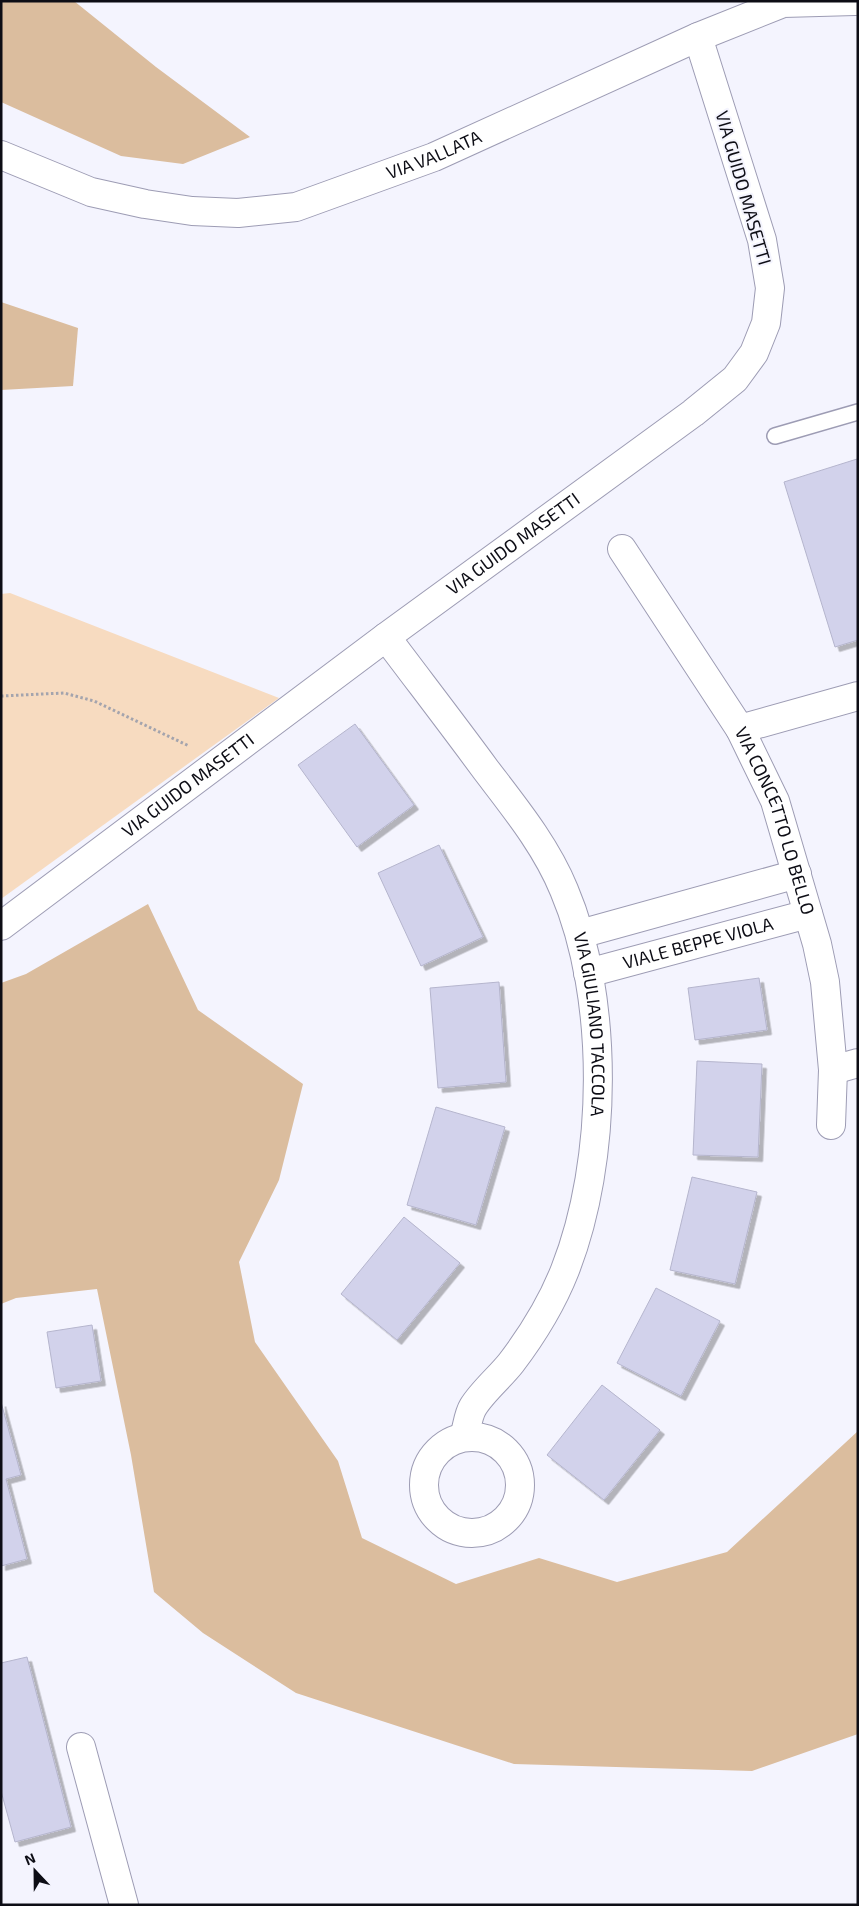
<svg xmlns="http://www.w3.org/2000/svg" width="859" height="1906" font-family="'Exo 2',sans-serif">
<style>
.green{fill:#f7dbc0}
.forest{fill:#dbbd9e}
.building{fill:#d2d2eb;stroke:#b5b5cd;filter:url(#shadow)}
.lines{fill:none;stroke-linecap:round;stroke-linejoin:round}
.service-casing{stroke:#9d9cb4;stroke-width:18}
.minor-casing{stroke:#9d9cb4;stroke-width:30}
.path{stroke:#a4a4ad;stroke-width:3;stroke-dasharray:2.5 2.5;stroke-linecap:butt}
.service{stroke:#fff;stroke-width:15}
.minor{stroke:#fff;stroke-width:28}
.labels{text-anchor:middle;stroke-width:4;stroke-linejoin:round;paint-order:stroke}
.street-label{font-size:18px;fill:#0d0d15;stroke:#f4f4fe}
</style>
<defs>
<filter id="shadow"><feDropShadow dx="4.5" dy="4.5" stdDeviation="0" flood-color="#0004"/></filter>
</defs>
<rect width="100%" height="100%" fill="#f4f4fe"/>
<!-- green -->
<path class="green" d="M 10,593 L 279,698 L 1,899 L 1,594 Z"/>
<!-- forest -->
<g class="forest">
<path d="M 1,1 L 74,1 L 156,67 L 250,137 L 183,164 L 121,156 L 1,102 Z"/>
<path d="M 1,302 L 78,328 L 73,386 L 1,390 Z"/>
<path d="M 148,904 L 198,1010 L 303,1084 L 279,1180 L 239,1262 L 255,1342 L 338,1461 L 362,1538 L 456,1584 L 539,1558 L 617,1582 L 727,1552 L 858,1431 L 858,1734 L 752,1771 L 514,1764 L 296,1693 L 203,1633 L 154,1592 L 131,1455 L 97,1289 L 16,1298 L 1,1304 L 1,983 L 26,974 Z"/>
</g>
<!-- building -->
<g class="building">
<path d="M 857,459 L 858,640 L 835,647 L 784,482 Z"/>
<path d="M 355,724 L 414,805 L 357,847 L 298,765 Z"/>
<path d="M 439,845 L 483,937 L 421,966 L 378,873 Z"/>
<path d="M 759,978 L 767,1030 L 695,1040 L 688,988 Z"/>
<path d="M 499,982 L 506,1082 L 438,1088 L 430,988 Z"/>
<path d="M 697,1061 L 762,1064 L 758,1157 L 693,1155 Z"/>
<path d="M 436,1107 L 505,1127 L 476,1225 L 407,1205 Z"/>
<path d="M 692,1177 L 757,1192 L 735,1284 L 670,1270 Z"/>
<path d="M 404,1217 L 460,1263 L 397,1340 L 341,1294 Z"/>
<path d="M 656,1288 L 720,1321 L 681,1396 L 617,1363 Z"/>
<path d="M 92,1325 L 101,1381 L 56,1388 L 47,1332 Z"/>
<path d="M 602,1385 L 660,1430 L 604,1500 L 547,1455 Z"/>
<path d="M 1,1402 L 21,1475 L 6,1479 L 27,1559 L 1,1566 Z"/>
<path d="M 27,1657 L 71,1827 L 15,1842 L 1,1791 L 1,1663 Z"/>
</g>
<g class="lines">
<defs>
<path id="service" d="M 775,436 L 858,412"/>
<g id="minor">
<path id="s1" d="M 1,155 L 91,192 L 145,204 L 192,211 L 238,213 L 296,207 L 434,157 L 698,37 L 783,3 L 855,1"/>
<path id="s2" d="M 622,549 L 740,729 L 775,801 L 817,944 L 825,982 L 833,1070 L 831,1125"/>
<path id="s3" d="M 386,637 C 419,681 453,725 486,770 C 515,808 546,846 564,890 C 610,998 608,1161 565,1270 C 552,1303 533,1334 511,1363 C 500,1377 482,1392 473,1407 C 468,1415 467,1428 464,1437"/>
<path d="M 740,729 L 858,696"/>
<path id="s4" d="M 1,926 L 386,637 L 693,413 L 735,379 L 754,353 L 766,323 L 770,288 L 762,240 L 698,37"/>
<path d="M 580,934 L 797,874"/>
<path id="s5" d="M 588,973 L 808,914"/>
<path d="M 833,1070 L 858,1063"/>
<circle cx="472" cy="1485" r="48"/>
<path d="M 81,1747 L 124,1905"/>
</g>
</defs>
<!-- service casing -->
<use href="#service" class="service-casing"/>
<!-- minor casing -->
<use href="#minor" class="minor-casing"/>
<!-- path -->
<path class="path" d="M 1,696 L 64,693 L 94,701 L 189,746"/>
<!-- service -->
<use href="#service" class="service"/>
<!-- minor -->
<use href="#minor" class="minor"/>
</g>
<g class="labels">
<!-- street labels -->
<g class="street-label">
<text dy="6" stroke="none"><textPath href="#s1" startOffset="452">VIA VALLATA</textPath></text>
<text transform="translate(743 188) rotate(74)" y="6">VIA GUIDO MASETTI</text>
<text dy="6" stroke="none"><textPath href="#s4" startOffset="639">VIA GUIDO MASETTI</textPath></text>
<text dy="6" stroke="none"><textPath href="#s4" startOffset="234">VIA GUIDO MASETTI</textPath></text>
<text dy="6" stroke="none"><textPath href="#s2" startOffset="314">VIA CONCETTO LO BELLO</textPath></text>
<text dy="6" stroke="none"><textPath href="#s5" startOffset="114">VIALE BEPPE VIOLA</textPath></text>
<text dy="6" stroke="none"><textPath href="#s3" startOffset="448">VIA GIULIANO TACCOLA</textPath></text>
</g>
</g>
<!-- border -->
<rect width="859" height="1906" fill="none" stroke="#0d0d15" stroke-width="5"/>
<!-- north arrow -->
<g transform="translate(35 1871) rotate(338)" stroke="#f4f4fe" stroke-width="4" paint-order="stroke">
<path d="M0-4L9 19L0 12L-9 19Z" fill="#0d0d15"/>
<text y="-8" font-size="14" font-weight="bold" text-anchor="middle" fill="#0d0d15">N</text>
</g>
</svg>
